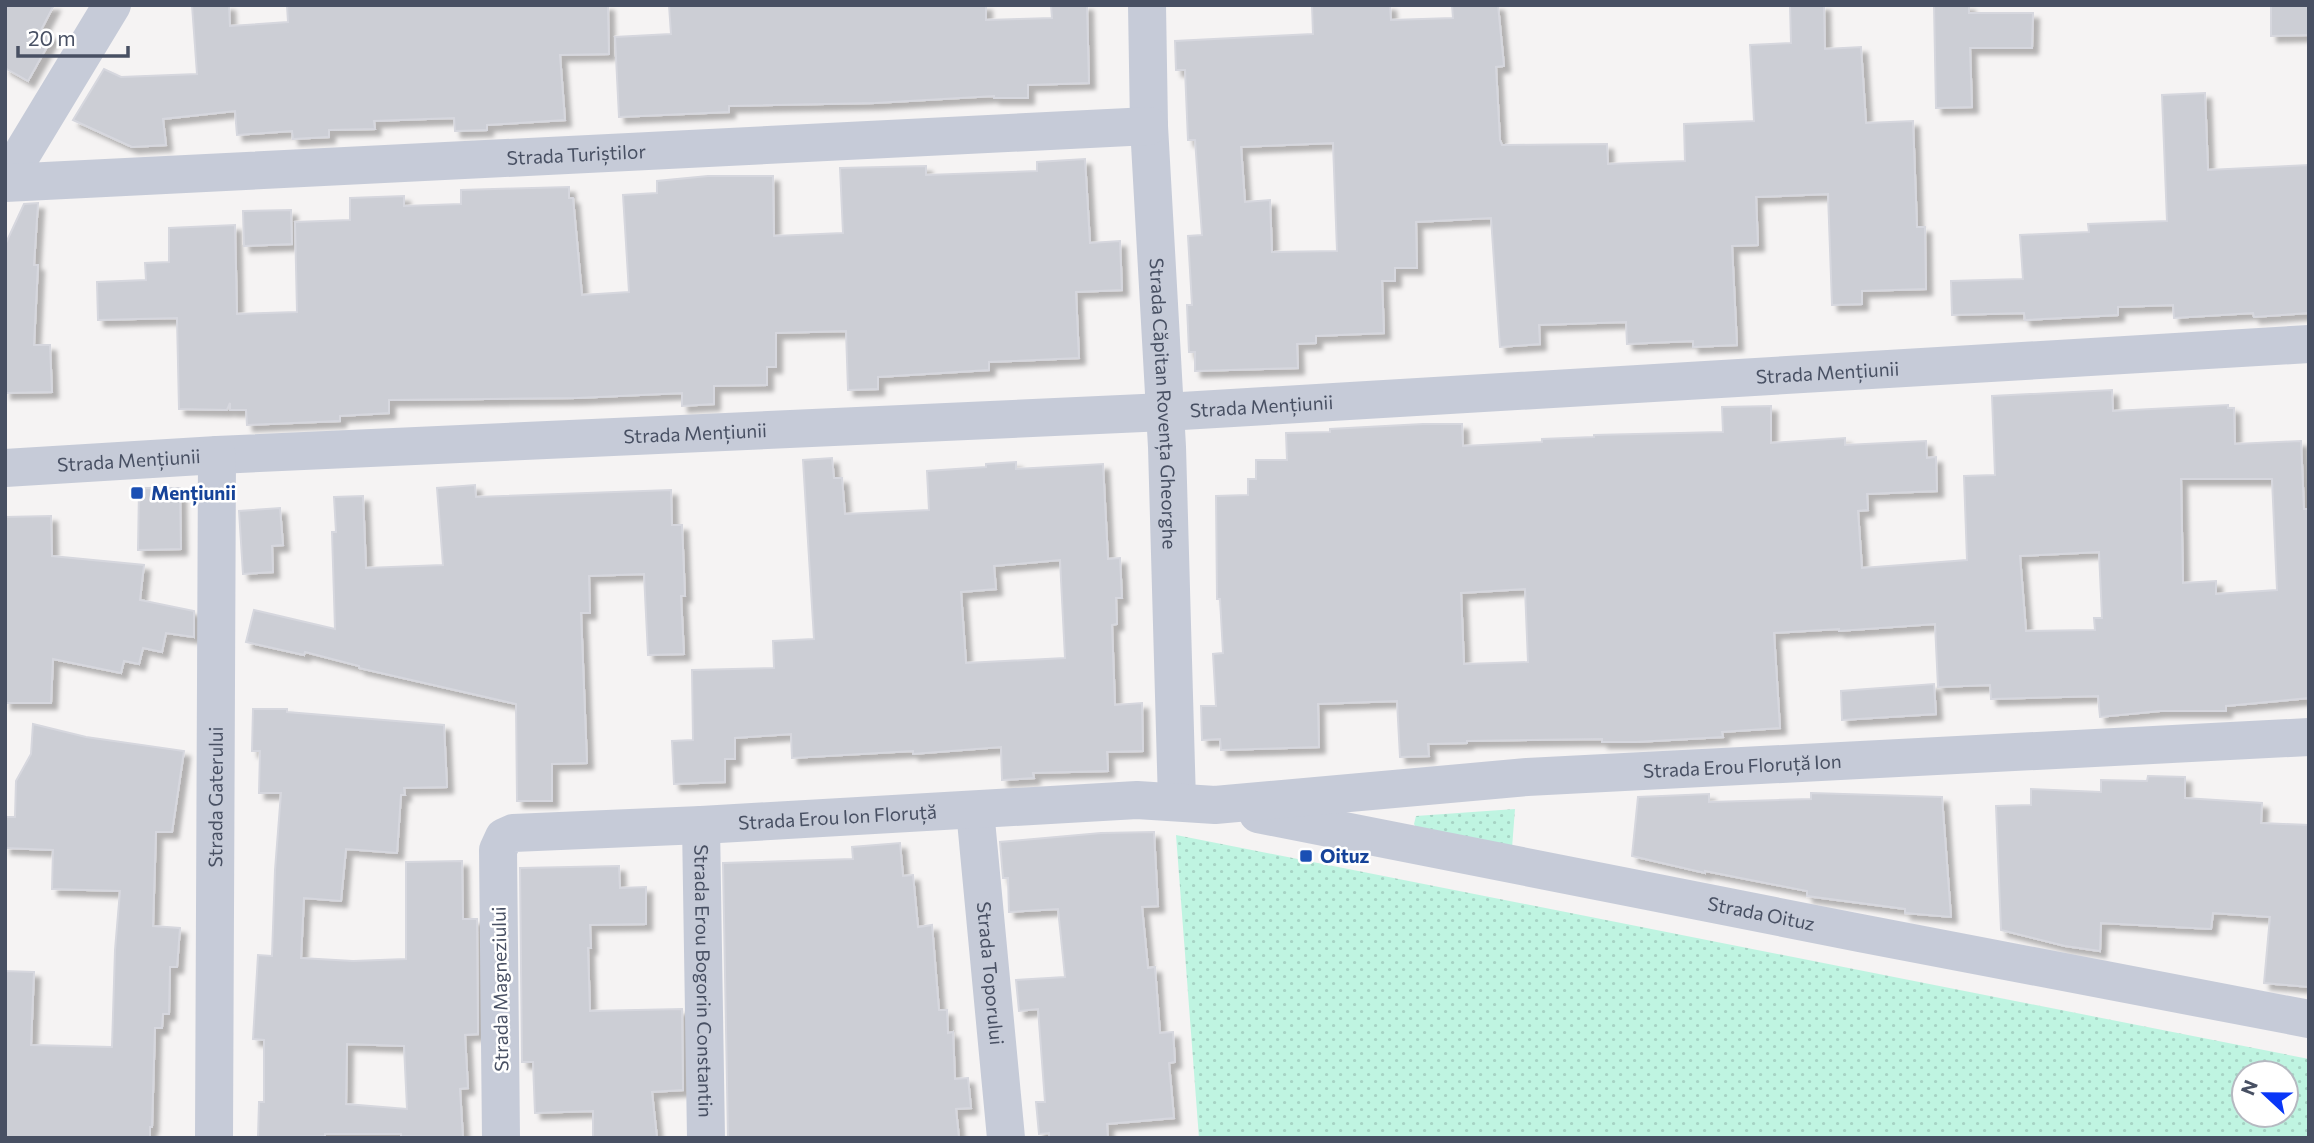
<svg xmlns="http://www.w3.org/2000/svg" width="2314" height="1143" font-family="Commissioner,sans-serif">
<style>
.grass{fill:url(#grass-dots);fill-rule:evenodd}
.building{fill:#ccced5;stroke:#d6d7de;stroke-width:2;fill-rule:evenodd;filter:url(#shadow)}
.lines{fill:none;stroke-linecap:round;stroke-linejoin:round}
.minor{stroke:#c6cbd8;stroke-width:38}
.transit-dot{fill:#1a4fb4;stroke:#fff;stroke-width:2.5}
.labels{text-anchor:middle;stroke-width:5;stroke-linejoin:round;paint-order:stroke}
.street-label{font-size:19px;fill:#485063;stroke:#fff}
.transit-label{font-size:19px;font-weight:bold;fill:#164399;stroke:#fff;text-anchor:start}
</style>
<defs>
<pattern id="grass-dots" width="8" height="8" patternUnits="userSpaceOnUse" patternTransform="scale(1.75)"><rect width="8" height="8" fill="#bff4e1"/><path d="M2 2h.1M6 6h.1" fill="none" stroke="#a6d3c4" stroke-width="1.8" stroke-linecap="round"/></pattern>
<filter id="shadow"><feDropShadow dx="6" dy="6" stdDeviation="2" flood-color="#0004"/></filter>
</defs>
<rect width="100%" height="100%" fill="#f5f3f3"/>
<!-- grass -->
<g class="grass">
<path d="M 1515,809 L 1512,848 L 1418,831 L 1414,824 L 1416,816 Z"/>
<path d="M 1176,835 L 2309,1059 L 2309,1138 L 1199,1138 ZM 2244,1073 L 2286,1073 L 2286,1115 L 2244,1115 Z"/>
</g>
<!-- building -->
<g class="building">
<path d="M 5,5 L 54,5 L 41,30 L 53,36 L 28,81 L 5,68 Z"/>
<path d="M 192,5 L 229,5 L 230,26 L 288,22 L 287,5 L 608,5 L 609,54 L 560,55 L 565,120 L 487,125 L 487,130 L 455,131 L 454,118 L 374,121 L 375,129 L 329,130 L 329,137 L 293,139 L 292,131 L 237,135 L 235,111 L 163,119 L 166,145 L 132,147 L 73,120 L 104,69 L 121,77 L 197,74 Z"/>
<path d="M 669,5 L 986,5 L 986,20 L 1052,18 L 1051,5 L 1087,5 L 1089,83 L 1028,85 L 1028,98 L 994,98 L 994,96 L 875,103 L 729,106 L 729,112 L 619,117 L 615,37 L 671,34 Z"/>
<path d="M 1312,5 L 1390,5 L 1391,20 L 1453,18 L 1452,5 L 1498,5 L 1504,66 L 1496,67 L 1500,140 L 1502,145 L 1607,144 L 1608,164 L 1685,161 L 1684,124 L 1754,121 L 1750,45 L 1791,43 L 1790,5 L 1824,5 L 1825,49 L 1861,47 L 1866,123 L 1913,121 L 1917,227 L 1925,227 L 1926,289 L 1862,291 L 1862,304 L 1832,305 L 1828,194 L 1756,197 L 1758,245 L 1732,246 L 1737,345 L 1693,347 L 1693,341 L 1627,344 L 1626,322 L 1539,325 L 1540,344 L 1500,347 L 1491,218 L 1416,222 L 1417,268 L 1395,268 L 1395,281 L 1382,281 L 1384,333 L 1316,336 L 1316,343 L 1297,344 L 1298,368 L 1195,371 L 1195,352 L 1189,352 L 1187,305 L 1192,305 L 1188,236 L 1202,235 L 1195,140 L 1188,140 L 1185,70 L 1176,70 L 1175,41 L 1313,34 ZM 1333,143 L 1337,251 L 1272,252 L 1270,200 L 1245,202 L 1241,147 Z"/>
<path d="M 1934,5 L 1969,5 L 1969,13 L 2033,13 L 2032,48 L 1970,48 L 1972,107 L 1936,108 Z"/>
<path d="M 2271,5 L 2309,5 L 2309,35 L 2271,36 Z"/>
<path d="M 2205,93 L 2208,170 L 2309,165 L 2309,313 L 2254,317 L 2253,313 L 2174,318 L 2173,305 L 2118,307 L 2118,315 L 2025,320 L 2024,313 L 1952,315 L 1951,281 L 2023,279 L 2020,235 L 2089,232 L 2088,224 L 2167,221 L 2162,95 Z"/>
<path d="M 1085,159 L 1090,243 L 1120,241 L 1122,290 L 1076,292 L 1079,358 L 989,362 L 989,370 L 878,377 L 878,389 L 848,390 L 846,331 L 776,333 L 776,367 L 767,367 L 767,385 L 714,386 L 714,404 L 682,406 L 682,393 L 577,398 L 389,400 L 389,413 L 340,416 L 340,421 L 247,425 L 246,410 L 230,410 L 230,403 L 227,410 L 179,409 L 177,318 L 98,320 L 97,282 L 146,280 L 145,263 L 169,262 L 169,228 L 235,225 L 237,314 L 297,312 L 295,222 L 350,220 L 350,198 L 404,196 L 404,206 L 461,204 L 461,190 L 569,187 L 569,198 L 573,198 L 582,295 L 629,292 L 623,195 L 657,193 L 657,181 L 708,176 L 773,176 L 774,236 L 843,233 L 840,168 L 926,166 L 926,175 L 1037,171 L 1037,162 Z"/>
<path d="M 38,203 L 34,265 L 38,265 L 34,345 L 50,345 L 52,392 L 5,393 L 5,245 L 24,204 Z"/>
<path d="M 291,210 L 292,244 L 244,246 L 243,211 Z"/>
<path d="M 2112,390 L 2113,411 L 2228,405 L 2228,408 L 2234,408 L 2235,444 L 2301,441 L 2304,509 L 2309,509 L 2309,698 L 2226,706 L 2226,711 L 2160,711 L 2100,717 L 2098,696 L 1991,699 L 1990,685 L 1938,687 L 1935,624 L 1839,631 L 1839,629 L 1774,633 L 1780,728 L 1722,732 L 1723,737 L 1636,742 L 1602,742 L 1602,739 L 1467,741 L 1467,743 L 1428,744 L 1429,756 L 1400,757 L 1397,701 L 1318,704 L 1319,747 L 1221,750 L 1220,739 L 1202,740 L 1201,706 L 1216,706 L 1213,654 L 1223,653 L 1220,599 L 1217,599 L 1216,496 L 1248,495 L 1248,479 L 1256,479 L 1256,460 L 1287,460 L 1286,433 L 1330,432 L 1330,429 L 1423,424 L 1462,424 L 1463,446 L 1542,442 L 1542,439 L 1594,437 L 1594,435 L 1723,432 L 1722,407 L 1771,406 L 1771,443 L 1845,438 L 1845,445 L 1926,441 L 1927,458 L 1936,457 L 1937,491 L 1867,494 L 1868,510 L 1858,511 L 1862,568 L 1967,560 L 1964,476 L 1995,475 L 1992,396 ZM 2181,479 L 2272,479 L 2277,590 L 2216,594 L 2216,581 L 2183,583 ZM 2099,552 L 2102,618 L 2094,618 L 2095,630 L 2026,631 L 2020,556 ZM 1525,589 L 1528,662 L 1464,664 L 1461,593 Z"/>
<path d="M 832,458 L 834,478 L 842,478 L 845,514 L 929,510 L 927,471 L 986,467 L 986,464 L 1016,462 L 1016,469 L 1103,464 L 1108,559 L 1120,558 L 1122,598 L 1116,598 L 1117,624 L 1112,625 L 1115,705 L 1142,703 L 1143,751 L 1107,752 L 1108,771 L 1033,773 L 1034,778 L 1002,780 L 1001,747 L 913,754 L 913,751 L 792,758 L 791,734 L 735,738 L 735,759 L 725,759 L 725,782 L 674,784 L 672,741 L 693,740 L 692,670 L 774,668 L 773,641 L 814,639 L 803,460 ZM 1060,560 L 1065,658 L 966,663 L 961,592 L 996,589 L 994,566 Z"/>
<path d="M 475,485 L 476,497 L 671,490 L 672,525 L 682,525 L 685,596 L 681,596 L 684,654 L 648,655 L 644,574 L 589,576 L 590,613 L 581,613 L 587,763 L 552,764 L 552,801 L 517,801 L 516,704 L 359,668 L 359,666 L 305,652 L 304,655 L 246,642 L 254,610 L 335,629 L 332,532 L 336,532 L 334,497 L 363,496 L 366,568 L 443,565 L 437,488 Z"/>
<path d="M 139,488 L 180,488 L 181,549 L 138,550 Z"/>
<path d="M 280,508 L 283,545 L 272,546 L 273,572 L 243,574 L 239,511 Z"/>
<path d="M 51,516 L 52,556 L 144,565 L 140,600 L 194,611 L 194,637 L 166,633 L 162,652 L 143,648 L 139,664 L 124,661 L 121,673 L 53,659 L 51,703 L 5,703 L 5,517 Z"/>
<path d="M 1934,684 L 1936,714 L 1842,720 L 1841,691 Z"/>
<path d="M 253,709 L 287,709 L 287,712 L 444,725 L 447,787 L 404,788 L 405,795 L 401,795 L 397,853 L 346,849 L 341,901 L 304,898 L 301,958 L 353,961 L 406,959 L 406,862 L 462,861 L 463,919 L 477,919 L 478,1034 L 465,1035 L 468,1088 L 460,1089 L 463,1138 L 401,1138 L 401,1134 L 325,1134 L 325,1138 L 258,1137 L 259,1102 L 264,1102 L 264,1040 L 253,1039 L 258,955 L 272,956 L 275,870 L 281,793 L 259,793 L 260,751 L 252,751 ZM 347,1044 L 404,1046 L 407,1109 L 346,1104 Z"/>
<path d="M 33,724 L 86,737 L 184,751 L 172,832 L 156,832 L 153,926 L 180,928 L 177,967 L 170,967 L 169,1014 L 163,1014 L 162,1028 L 155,1028 L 152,1127 L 150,1127 L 150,1138 L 5,1138 L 5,971 L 34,972 L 31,1045 L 112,1047 L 115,950 L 120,891 L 52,889 L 53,850 L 5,848 L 5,817 L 15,817 L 16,781 L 31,754 Z"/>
<path d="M 2148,776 L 2185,777 L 2185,798 L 2262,803 L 2261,823 L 2309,825 L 2309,987 L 2264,983 L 2270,917 L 2213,913 L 2211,929 L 2101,923 L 2100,951 L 2065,946 L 2001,930 L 1996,806 L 2031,805 L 2031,789 L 2101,792 L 2101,780 L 2147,781 Z"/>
<path d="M 1811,793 L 1942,797 L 1951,917 L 1905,913 L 1905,909 L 1807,896 L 1807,891 L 1705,871 L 1705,873 L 1632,856 L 1638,797 L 1709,794 L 1709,802 L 1811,799 Z"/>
<path d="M 1154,832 L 1158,906 L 1142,907 L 1148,968 L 1155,967 L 1160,1033 L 1173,1032 L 1175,1062 L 1169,1063 L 1174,1118 L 1107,1124 L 1108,1138 L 1049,1138 L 1049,1133 L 1039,1134 L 1036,1102 L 1045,1102 L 1038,1009 L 1019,1011 L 1016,980 L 1065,977 L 1058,909 L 1009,912 L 1008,878 L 1003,878 L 1000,842 L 1101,833 Z"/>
<path d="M 900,843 L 903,876 L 913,875 L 918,927 L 932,925 L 939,1010 L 947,1010 L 948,1033 L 953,1032 L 955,1079 L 968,1078 L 971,1108 L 956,1109 L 959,1138 L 728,1138 L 723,863 L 853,859 L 852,847 Z"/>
<path d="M 619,866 L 620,888 L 646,887 L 646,924 L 590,925 L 591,948 L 588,948 L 590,1011 L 682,1009 L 683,1090 L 652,1092 L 657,1138 L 593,1138 L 593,1111 L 535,1113 L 533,1062 L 522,1062 L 520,868 Z"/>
</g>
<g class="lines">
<!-- minor -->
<g class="minor">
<path id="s1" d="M 1147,5 L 1149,126 L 1167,447 L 1177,802"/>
<path d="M 5,182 L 112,5"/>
<path id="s2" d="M 5,183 L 1149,126"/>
<path id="s3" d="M 5,468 L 217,455 L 1165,412 L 2309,344"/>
<path id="s4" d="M 975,810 L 1006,1138"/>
<path id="s5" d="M 1258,814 L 1860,933 L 2309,1019"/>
<path id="s6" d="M 701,825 L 706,1138"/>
<path id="s7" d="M 214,1138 L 217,455"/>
<path id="s8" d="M 501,1138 L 498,850 L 504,837 L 513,833 L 701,825 L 1137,800 L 1215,805 L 1527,777 L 2309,737"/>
</g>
</g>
<!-- markers -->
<g class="transit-dot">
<rect x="130" y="486" width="14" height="14" rx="3.5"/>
<rect x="1299" y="849" width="14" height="14" rx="3.5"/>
</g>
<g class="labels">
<!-- street labels -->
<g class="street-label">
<text dy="7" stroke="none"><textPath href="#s2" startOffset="572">Strada Turiștilor</textPath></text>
<text dy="7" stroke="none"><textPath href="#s3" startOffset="1825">Strada Mențiunii</textPath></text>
<text dy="7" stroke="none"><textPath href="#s1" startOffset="399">Strada Căpitan Rovența Gheorghe</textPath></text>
<text dy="7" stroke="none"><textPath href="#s3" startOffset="1258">Strada Mențiunii</textPath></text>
<text dy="7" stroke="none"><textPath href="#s3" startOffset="691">Strada Mențiunii</textPath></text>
<text dy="7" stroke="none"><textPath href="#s3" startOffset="124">Strada Mențiunii</textPath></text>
<text dy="7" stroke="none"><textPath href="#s8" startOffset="1544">Strada Erou Floruță Ion</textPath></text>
<text dy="7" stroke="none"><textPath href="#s7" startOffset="341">Strada Gaterului</textPath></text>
<text dy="7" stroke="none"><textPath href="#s8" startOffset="637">Strada Erou Ion Floruță</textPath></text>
<text dy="7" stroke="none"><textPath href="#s5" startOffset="513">Strada Oituz</textPath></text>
<text dy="7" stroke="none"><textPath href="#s4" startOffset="164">Strada Toporului</textPath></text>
<text dy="7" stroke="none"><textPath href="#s6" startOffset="156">Strada Erou Bogorin Constantin</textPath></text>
<text transform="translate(500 989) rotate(-91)" y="7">Strada Magneziului</text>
</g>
<!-- transit labels -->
<g class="transit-label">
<text x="151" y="500">Mențiunii</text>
<text x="1320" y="863">Oituz</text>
</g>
</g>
<!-- border -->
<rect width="2314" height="1143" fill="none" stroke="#485063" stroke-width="14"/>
<!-- north arrow -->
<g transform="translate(2265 1094) rotate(292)"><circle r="33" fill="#ffffff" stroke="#b6b9c1" stroke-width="2"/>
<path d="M0-5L12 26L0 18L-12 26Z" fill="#0a37f7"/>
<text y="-10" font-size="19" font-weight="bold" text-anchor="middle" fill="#485063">N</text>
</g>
<!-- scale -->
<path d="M18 46v10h110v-10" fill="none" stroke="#485063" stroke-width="3.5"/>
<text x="28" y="46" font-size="21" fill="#485063" stroke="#ffffff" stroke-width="5" paint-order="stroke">20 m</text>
</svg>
